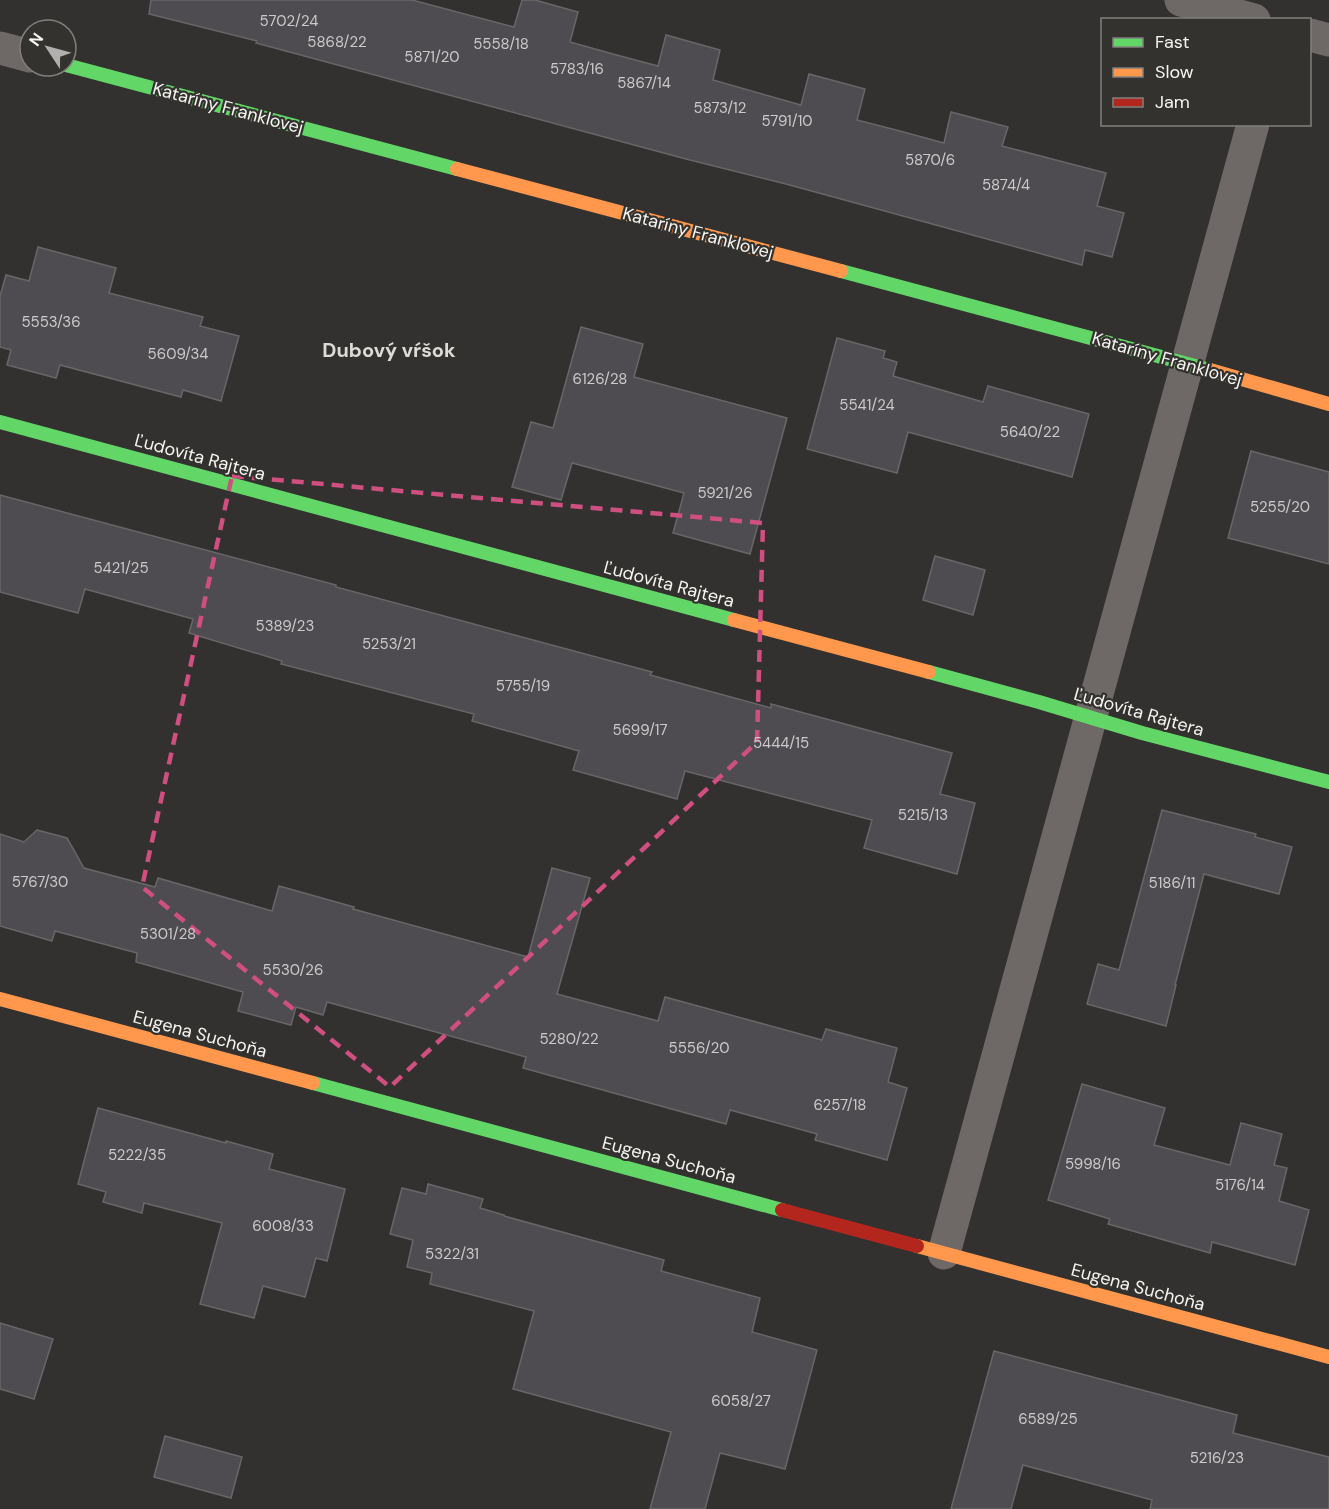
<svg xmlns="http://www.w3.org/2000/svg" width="1329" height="1509" font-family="'DM Sans',sans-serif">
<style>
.building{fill:#4e4c50;stroke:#686767;stroke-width:1.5}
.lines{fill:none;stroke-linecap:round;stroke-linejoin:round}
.street{stroke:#6e6867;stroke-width:33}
.fast{stroke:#63d668;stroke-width:14}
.slow{stroke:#ff974d;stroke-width:14}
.jam{stroke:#b3261e;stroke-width:14}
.marked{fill:none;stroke:#cf4f81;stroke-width:4.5;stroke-dasharray:12 8;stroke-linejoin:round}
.labels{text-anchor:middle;stroke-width:4.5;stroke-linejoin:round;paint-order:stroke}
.number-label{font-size:15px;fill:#cbcaca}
.street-label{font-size:18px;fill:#f5f4f2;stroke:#33322e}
.neighbourhood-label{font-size:20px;font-weight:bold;fill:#dddbd7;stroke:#33322e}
</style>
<rect width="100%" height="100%" fill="#32312f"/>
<!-- building -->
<g class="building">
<path d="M 151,0 L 412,0 L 514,27 L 522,0 L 535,0 L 578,12 L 570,42 L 613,54 L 658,66 L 666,35 L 720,50 L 713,80 L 801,105 L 809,74 L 865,89 L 857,120 L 900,131 L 944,143 L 951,112 L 1008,127 L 1002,146 L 1106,173 L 1097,206 L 1124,213 L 1112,257 L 1085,250 L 1082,265 L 786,184 L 686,159 L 256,43 L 257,41 L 149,14 Z"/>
<path d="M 38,247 L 116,268 L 109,293 L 203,317 L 200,326 L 239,336 L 221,401 L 183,390 L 181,397 L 60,365 L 56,378 L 7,365 L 11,350 L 0,347 L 0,296 L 6,275 L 29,281 Z"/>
<path d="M 581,327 L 643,344 L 634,377 L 787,418 L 750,554 L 673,533 L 684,493 L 572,463 L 561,500 L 512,487 L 531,422 L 553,428 Z"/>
<path d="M 837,338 L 885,351 L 883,358 L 897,362 L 893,376 L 983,402 L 988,386 L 1089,414 L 1072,477 L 908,432 L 897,473 L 807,449 Z"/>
<path d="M 1251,451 L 1329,472 L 1329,564 L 1228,538 Z"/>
<path d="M 0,495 L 336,585 L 336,587 L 652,672 L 650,675 L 771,708 L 771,704 L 952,753 L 940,794 L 975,803 L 957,874 L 864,848 L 872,820 L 685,771 L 677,799 L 573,770 L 579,751 L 472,721 L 474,714 L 281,664 L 282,661 L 189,633 L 193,619 L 85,589 L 78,613 L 0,592 Z"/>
<path d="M 935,556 L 985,570 L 973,615 L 923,600 Z"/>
<path d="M 1162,810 L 1256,834 L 1255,837 L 1292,847 L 1279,894 L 1204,874 L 1175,985 L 1176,985 L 1166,1026 L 1087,1004 L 1098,964 L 1119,970 Z"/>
<path d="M 37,830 L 67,838 L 84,868 L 155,887 L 158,878 L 272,911 L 279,886 L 354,907 L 353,909 L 528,957 L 552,868 L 590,878 L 557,994 L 658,1021 L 665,997 L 822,1040 L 826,1029 L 897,1048 L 888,1082 L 907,1088 L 887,1160 L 815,1140 L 817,1134 L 730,1110 L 726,1124 L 523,1068 L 526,1057 L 327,1002 L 323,1015 L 296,1007 L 291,1025 L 238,1011 L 243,992 L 136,962 L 137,953 L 55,931 L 52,941 L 0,926 L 0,834 L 24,842 Z"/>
<path d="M 1082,1084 L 1165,1108 L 1154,1145 L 1230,1165 L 1241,1123 L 1282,1134 L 1274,1165 L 1287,1168 L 1279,1201 L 1309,1210 L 1295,1265 L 1212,1242 L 1210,1253 L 1108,1224 L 1110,1219 L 1048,1200 Z"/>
<path d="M 98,1108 L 226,1143 L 226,1141 L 273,1154 L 269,1169 L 345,1189 L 327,1261 L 316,1258 L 305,1297 L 263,1286 L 254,1318 L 200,1304 L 222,1223 L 144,1203 L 142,1213 L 103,1202 L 106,1192 L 78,1184 Z"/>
<path d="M 428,1184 L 483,1199 L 480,1208 L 504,1215 L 504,1216 L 664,1260 L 661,1271 L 760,1298 L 752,1332 L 817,1350 L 785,1469 L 720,1453 L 705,1509 L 650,1509 L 671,1432 L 513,1389 L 534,1311 L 430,1284 L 432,1273 L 407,1267 L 413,1240 L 390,1234 L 402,1188 L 426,1194 Z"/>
<path d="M 0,1323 L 53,1339 L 34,1399 L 0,1389 Z"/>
<path d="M 994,1351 L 1237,1415 L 1233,1433 L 1329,1457 L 1329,1509 L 1150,1509 L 1152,1500 L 1023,1465 L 1011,1509 L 951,1509 Z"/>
<path d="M 165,1436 L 242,1457 L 231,1498 L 154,1477 Z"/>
</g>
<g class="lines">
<!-- street -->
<g class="street">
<path d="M 1181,0 L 1254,20"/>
<path d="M 1310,35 L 1329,40"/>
<path d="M 0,48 L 30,56"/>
<path d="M 944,1253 L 1253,124"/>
</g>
<!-- fast -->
<g class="fast">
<path d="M 66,65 L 457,169"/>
<path d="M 841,271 L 1210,370"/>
<path d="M 0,422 L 734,620"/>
<path d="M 929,672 L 1039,702 L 1142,733 L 1329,782"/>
<path d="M 313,1083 L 782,1210"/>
</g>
<!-- slow -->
<g class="slow">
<path d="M 457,169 L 841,271"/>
<path d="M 1210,370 L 1329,404"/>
<path d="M 734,620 L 929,672"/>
<path d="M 0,999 L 313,1083"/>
<path d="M 917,1246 L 1329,1357"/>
</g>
<!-- jam -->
<path class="jam" d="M 782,1210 L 917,1246"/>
</g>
<!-- marked area -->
<path class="marked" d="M 232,476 L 763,523 L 757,742 L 390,1087 L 142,887 Z"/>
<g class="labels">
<!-- number labels -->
<g class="number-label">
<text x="289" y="26">5702/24</text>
<text x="337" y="47">5868/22</text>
<text x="501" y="49">5558/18</text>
<text x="432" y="62">5871/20</text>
<text x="577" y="74">5783/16</text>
<text x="644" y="88">5867/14</text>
<text x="720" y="113">5873/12</text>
<text x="787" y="126">5791/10</text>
<text x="930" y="165">5870/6</text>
<text x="1006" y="190">5874/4</text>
<text x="51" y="327">5553/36</text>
<text x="178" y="359">5609/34</text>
<text x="600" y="384">6126/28</text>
<text x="867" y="410">5541/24</text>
<text x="1030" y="437">5640/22</text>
<text x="725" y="498">5921/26</text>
<text x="1280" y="512">5255/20</text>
<text x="121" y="573">5421/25</text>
<text x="285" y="631">5389/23</text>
<text x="389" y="649">5253/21</text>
<text x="523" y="691">5755/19</text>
<text x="640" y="735">5699/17</text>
<text x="781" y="748">5444/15</text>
<text x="923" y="820">5215/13</text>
<text x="40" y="887">5767/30</text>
<text x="1172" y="888">5186/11</text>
<text x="168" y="939">5301/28</text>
<text x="293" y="975">5530/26</text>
<text x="569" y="1044">5280/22</text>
<text x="699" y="1053">5556/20</text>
<text x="840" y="1110">6257/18</text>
<text x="137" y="1160">5222/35</text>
<text x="1093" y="1169">5998/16</text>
<text x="1240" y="1190">5176/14</text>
<text x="283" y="1231">6008/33</text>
<text x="452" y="1259">5322/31</text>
<text x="741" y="1406">6058/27</text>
<text x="1048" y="1424">6589/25</text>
<text x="1217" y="1463">5216/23</text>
</g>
<!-- street labels -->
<g class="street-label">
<text transform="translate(228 108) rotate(15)" y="6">Kataríny Franklovej</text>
<text transform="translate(698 233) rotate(15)" y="6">Kataríny Franklovej</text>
<text transform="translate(1167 359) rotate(16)" y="6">Kataríny Franklovej</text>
<text transform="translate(200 457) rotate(15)" y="6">Ľudovíta Rajtera</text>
<text transform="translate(669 584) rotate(15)" y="6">Ľudovíta Rajtera</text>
<text transform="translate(1139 712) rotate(16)" y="6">Ľudovíta Rajtera</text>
<text transform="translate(200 1034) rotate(15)" y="6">Eugena Suchoňa</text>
<text transform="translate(669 1160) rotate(15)" y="6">Eugena Suchoňa</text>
<text transform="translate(1138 1287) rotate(15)" y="6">Eugena Suchoňa</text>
</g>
<!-- neighbourhood labels -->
<g class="neighbourhood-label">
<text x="389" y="357">Dubový vŕšok</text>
</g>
</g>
<!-- legend -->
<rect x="1101" y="18" width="210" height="108" fill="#33322e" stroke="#81807c" stroke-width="1.5"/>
<rect x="1113" y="38" width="30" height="9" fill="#63d668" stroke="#81807c" stroke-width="1.5"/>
<text x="1155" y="48" font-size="18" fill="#f5f4f2">Fast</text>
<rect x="1113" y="68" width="30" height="9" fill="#ff974d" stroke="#81807c" stroke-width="1.5"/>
<text x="1155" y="78" font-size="18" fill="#f5f4f2">Slow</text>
<rect x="1113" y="98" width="30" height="9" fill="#b3261e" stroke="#81807c" stroke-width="1.5"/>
<text x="1155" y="108" font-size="18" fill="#f5f4f2">Jam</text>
<!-- north arrow -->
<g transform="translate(48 48) rotate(306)"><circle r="28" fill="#33322e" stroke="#81807c" stroke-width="1.5"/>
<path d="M0-4.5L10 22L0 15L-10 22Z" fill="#b1b0ae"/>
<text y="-9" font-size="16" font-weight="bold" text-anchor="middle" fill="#f5f4f2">N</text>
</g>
</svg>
